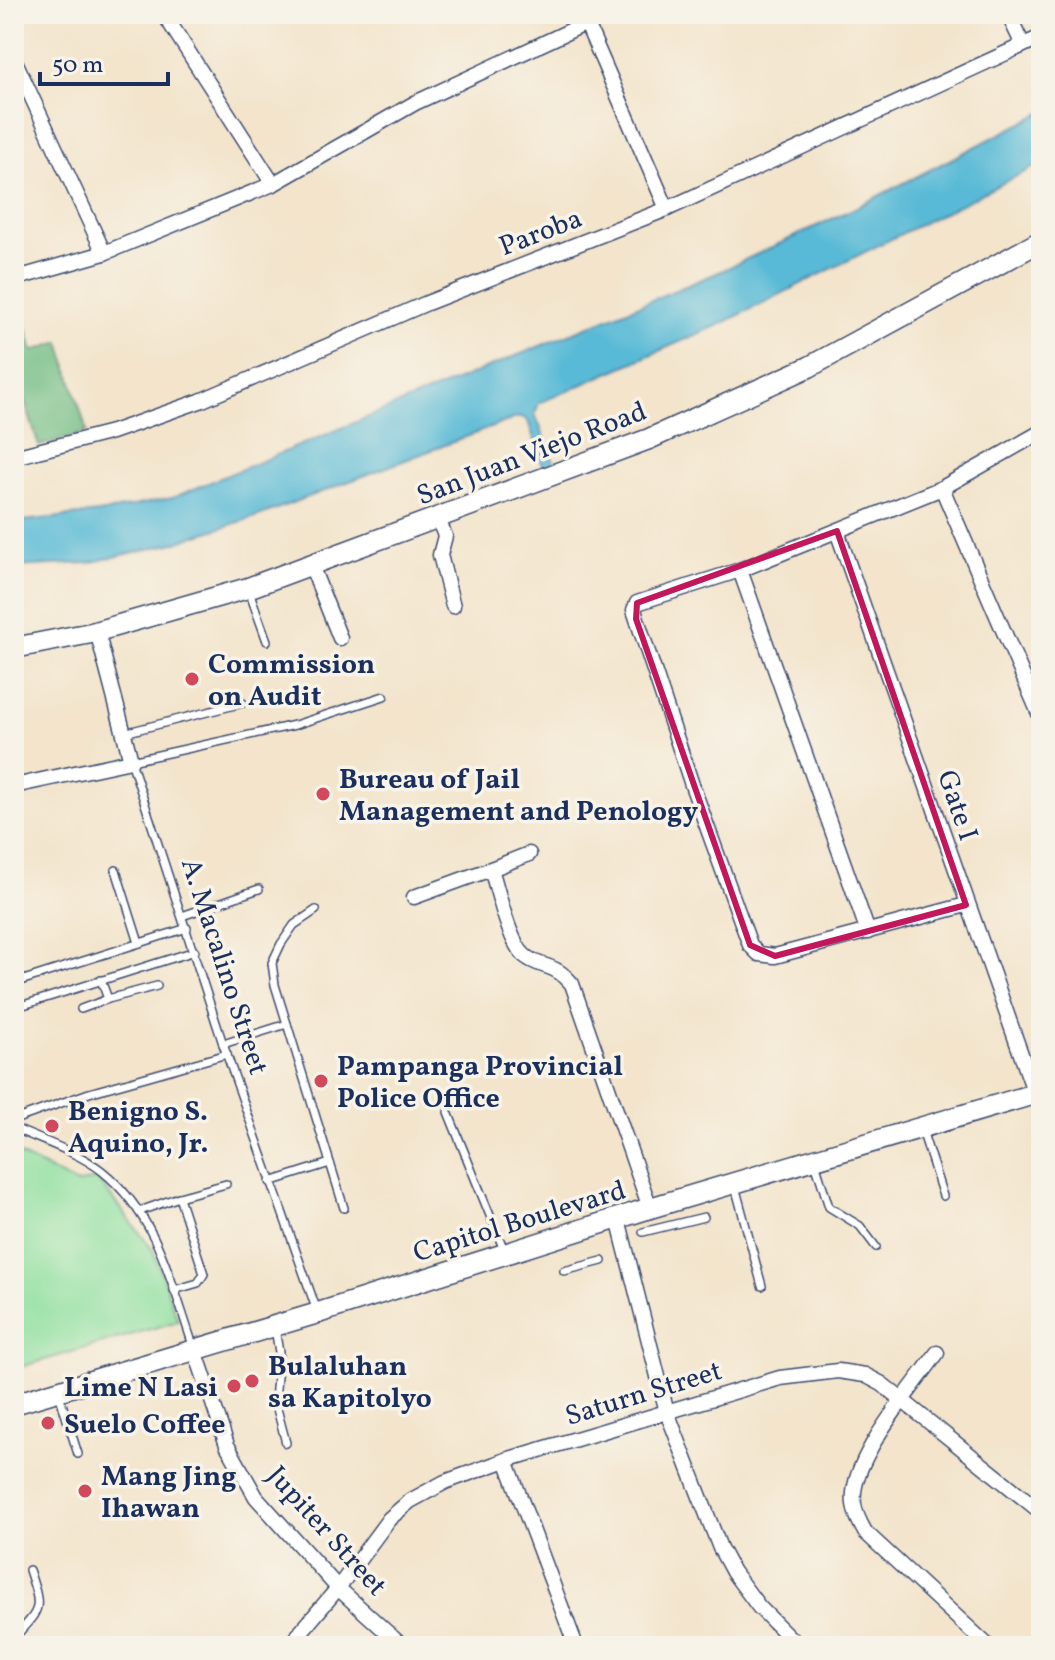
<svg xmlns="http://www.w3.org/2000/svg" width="1055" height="1660" font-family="Vollkorn,serif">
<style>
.green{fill:#90e0a0;stroke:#56887f;stroke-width:2}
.forest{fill:#74be86;stroke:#487672;stroke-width:2}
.water{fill:#58bad6;stroke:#3a749a;stroke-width:2}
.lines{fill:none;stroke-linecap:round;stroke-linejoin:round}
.lane-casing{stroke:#3b4a6e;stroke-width:10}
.street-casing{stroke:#3b4a6e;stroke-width:17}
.secondary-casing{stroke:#3b4a6e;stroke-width:23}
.lane{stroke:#fff;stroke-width:7}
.street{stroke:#fff;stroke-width:14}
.secondary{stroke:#fff;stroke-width:20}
.marked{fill:none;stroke:#c2185b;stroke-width:6;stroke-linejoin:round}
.poi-dot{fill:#d1495b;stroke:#f7f3e8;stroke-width:3}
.labels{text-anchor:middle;stroke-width:7;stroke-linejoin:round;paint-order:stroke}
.street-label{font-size:28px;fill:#1b2f5e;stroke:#f7f3e8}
.poi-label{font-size:28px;font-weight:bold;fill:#1b2f5e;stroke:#f7f3e8;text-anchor:start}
</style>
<rect width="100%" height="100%" fill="#f7f3e8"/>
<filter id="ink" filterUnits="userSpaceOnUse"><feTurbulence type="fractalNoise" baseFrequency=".0125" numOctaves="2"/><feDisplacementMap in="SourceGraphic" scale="16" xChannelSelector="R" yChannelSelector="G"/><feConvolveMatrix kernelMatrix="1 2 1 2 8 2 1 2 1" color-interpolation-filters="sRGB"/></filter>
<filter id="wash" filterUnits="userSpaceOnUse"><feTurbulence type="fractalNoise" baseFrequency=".006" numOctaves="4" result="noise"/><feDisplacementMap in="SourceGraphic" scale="32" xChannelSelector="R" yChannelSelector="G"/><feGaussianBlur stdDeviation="1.8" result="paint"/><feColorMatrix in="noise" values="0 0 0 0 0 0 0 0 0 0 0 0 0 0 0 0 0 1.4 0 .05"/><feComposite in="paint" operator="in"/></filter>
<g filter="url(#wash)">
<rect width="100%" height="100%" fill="#f3e4cb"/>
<!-- green -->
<path class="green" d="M 14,1152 L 77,1184 L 97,1179 L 153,1250 L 178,1321 L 14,1369 Z"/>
<!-- forest -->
<path class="forest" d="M 16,290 L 33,351 L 60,342 L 87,432 L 39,446 L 14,367 Z"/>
<!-- water -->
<path class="water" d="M 1041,113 L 1041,164 L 721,324 L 539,403 L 535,414 L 555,464 L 544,469 L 528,421 L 522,417 L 516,418 L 258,516 L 170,544 L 88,563 L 14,567 L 14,522 L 99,513 L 172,498 L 717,273 L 853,209 Z"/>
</g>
<g filter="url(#ink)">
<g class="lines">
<defs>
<g id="lane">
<path d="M 249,591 L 267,641"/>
<path d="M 124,733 L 243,703"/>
<path d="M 116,870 L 139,943"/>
<path d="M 316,910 L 294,925 L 281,944 L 272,963 L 275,985 L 344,1208"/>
<path d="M 182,916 L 259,889"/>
<path d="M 101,980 L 108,999 L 157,986"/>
<path d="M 14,983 L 187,928"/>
<path d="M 14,1008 L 195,951"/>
<path d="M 81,1009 L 108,999"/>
<path d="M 223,1044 L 287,1024"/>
<path d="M 448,1112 L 504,1250"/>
<path d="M 14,1120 L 89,1093 L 227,1054"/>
<path d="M 14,1128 C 42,1141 78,1152 102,1171 C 158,1216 172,1285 194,1348"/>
<path d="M 922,1130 L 943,1196"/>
<path d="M 815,1162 L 829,1207 L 860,1226 L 876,1247"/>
<path d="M 270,1182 L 330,1163"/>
<path d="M 735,1186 L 762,1286"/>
<path d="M 179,1197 L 226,1184"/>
<path d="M 140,1211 L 179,1197 L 204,1274 L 198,1283 L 174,1290"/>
<path d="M 643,1232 L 704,1217"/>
<path d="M 564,1271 L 602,1261"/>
<path d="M 317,1311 L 223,1044 L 131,761 L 295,725 L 384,696"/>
<path d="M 275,1329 L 279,1352 L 275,1401 L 286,1443"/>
<path d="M 58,1391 L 78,1454"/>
<path d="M 14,1638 C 42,1607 42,1610 29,1570"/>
</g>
<g id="street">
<path d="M 164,14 L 273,184"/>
<path d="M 1008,14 L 1023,45"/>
<path d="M 586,22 L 667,209"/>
<path d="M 14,59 L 104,253"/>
<path d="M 14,279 L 104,253 L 273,184 L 415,103 L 606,14"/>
<path d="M 14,457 L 112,432 L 200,401 L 427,303 L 667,209 L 1041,37"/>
<path d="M 942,488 L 1041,718"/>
<path d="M 438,518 L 445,536 L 440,555 L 453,606"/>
<path d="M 837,531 L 1035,1094"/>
<path d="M 311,565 L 340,638"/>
<path d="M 740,570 L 868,932"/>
<path d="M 14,786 L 131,761 L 97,631"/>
<path d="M 529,854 L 491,869 C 498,890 509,943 525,956 C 541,969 554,962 572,984 L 650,1208"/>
<path d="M 414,897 L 491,869"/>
<path d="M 966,905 L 775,956 L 759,954 L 750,945 L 692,785 L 634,610 L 637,603 L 740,570 L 942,488 L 1041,432"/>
<path d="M 618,1219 L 667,1412 L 720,1548 L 733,1572 L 759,1607 L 798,1646"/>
<path d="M 195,1350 L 227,1445 L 256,1497 L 338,1588 L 402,1646"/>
<path d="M 937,1353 C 913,1388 848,1461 854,1504 C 855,1514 860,1523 865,1532 L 988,1646"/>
<path d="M 506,1460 L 576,1646"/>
<path d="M 289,1646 L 338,1588 L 389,1519 L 410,1501 L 445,1482 L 506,1460 L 780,1378 L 838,1371 L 865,1375 L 882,1384 L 1041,1512"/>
</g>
<g id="secondary">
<path d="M 14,648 L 91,633 L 248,588 L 649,439 L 809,367 L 1041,241"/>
<path d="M 14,1404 L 318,1313 L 650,1208 L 1041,1092"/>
</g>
</defs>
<!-- lane casing -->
<use href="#lane" class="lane-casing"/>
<!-- street casing -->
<use href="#street" class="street-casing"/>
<!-- secondary casing -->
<use href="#secondary" class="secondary-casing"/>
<!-- lane -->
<use href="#lane" class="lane"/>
<!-- street -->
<use href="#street" class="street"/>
<!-- secondary -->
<use href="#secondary" class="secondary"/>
</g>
</g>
<!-- marked area -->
<path class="marked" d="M 837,531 L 966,905 L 775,956 L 750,945 L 636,619 L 637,603 Z"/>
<!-- markers -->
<g class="poi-dot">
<circle cx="192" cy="679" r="8"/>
<circle cx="323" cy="794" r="8"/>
<circle cx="321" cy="1081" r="8"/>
<circle cx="52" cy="1126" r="8"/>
<circle cx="252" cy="1381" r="8"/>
<circle cx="234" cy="1386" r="8"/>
<circle cx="48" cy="1423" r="8"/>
<circle cx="85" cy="1491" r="8"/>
</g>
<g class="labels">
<!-- street labels -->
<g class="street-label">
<text transform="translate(540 231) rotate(-21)" y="10">Paroba</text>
<text transform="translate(531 452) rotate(-21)" y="10">San Juan Viejo Road</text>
<text transform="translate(959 805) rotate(71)" y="10">Gate I</text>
<text transform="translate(226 966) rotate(72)" y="10">A. Macalino Street</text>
<text transform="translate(519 1220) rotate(-17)" y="10">Capitol Boulevard</text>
<text transform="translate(643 1392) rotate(-17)" y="10">Saturn Street</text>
<text transform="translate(328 1530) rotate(48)" y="10">Jupiter Street</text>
</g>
<!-- poi labels -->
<g class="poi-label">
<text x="208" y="673">Commission<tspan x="208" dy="32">on Audit</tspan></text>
<text x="339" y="788">Bureau of Jail<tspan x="339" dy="32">Management and Penology</tspan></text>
<text x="337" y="1075">Pampanga Provincial<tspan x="337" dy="32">Police Office</tspan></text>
<text x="68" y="1120">Benigno S.<tspan x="68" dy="32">Aquino, Jr.</tspan></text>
<text x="268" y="1375">Bulaluhan<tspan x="268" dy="32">sa Kapitolyo</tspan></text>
<text x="218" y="1396" text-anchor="end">Lime N Lasi</text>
<text x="64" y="1433">Suelo Coffee</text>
<text x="101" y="1485">Mang Jing<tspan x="101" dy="32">Ihawan</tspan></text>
</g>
</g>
<!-- margin -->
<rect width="1055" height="1660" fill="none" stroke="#f7f3e8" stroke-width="48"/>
<!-- scale -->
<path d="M40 72v12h128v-12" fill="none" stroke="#1b2f5e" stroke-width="4"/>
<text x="52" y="72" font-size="24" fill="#1b2f5e" stroke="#f7f3e8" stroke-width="6" paint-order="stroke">50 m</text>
</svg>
